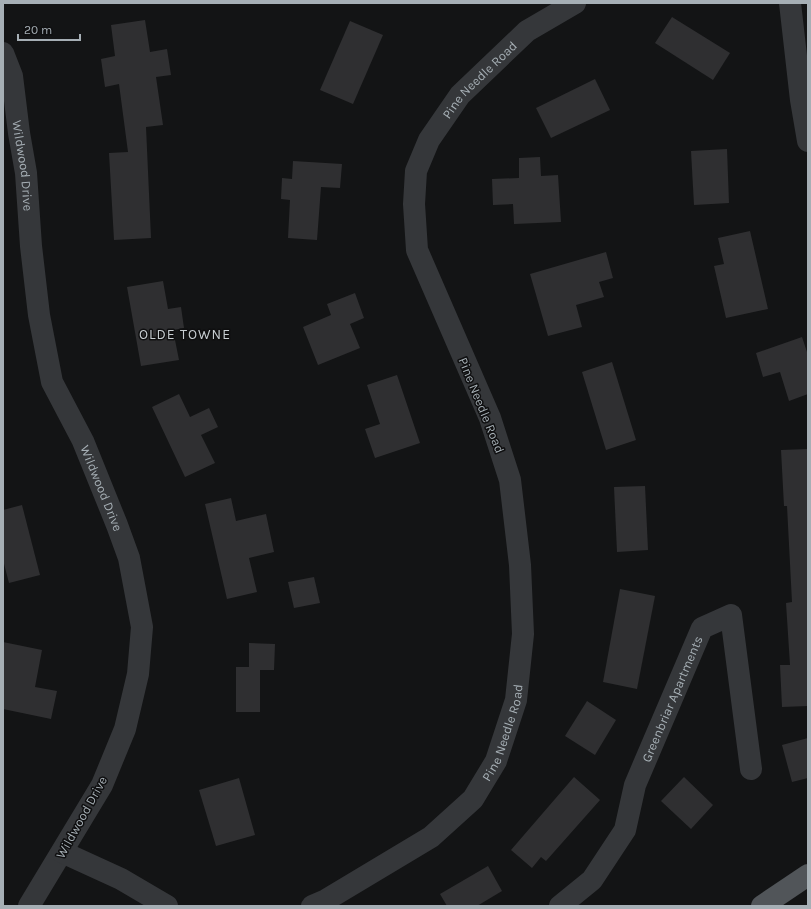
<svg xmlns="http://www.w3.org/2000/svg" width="811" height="909" font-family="Karla,sans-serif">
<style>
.building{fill:#2f2f31}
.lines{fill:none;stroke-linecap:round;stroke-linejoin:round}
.minor{stroke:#35373a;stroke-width:22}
.major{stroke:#515559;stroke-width:22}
.labels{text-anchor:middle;stroke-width:3;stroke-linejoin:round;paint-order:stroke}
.street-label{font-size:13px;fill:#a6afb5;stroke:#0f0f10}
.neighbourhood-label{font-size:14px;letter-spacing:1px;fill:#c7cdd1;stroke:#0f0f10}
</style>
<rect width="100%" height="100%" fill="#131415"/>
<!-- building -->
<g class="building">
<path d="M 672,17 L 730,53 L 713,80 L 655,43 Z"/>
<path d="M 145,20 L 150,52 L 167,49 L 171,75 L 156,77 L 163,125 L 146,127 L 151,238 L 114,240 L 109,153 L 128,152 L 119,84 L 105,87 L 101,59 L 115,56 L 111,25 Z"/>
<path d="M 350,21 L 383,35 L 353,104 L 320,90 Z"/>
<path d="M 595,79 L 610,110 L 551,138 L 536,108 Z"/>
<path d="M 727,149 L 729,203 L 694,205 L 691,151 Z"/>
<path d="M 540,157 L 541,176 L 558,175 L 561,222 L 514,224 L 513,204 L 493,205 L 492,179 L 519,178 L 519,158 Z"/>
<path d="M 293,161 L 342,164 L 340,188 L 321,187 L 317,240 L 288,238 L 290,200 L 281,199 L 282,178 L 292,179 Z"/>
<path d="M 750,231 L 768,309 L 726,318 L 714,266 L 724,264 L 718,238 Z"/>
<path d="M 606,252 L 613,278 L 599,282 L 604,297 L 576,305 L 582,327 L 548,336 L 530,274 Z"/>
<path d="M 163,281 L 168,309 L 181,307 L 184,328 L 173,330 L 179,360 L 141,366 L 127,287 Z"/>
<path d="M 355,293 L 364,318 L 350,324 L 360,348 L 318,365 L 303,327 L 331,315 L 327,304 Z"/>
<path d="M 802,337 L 808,355 L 808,394 L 789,401 L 780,372 L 763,377 L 756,353 Z"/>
<path d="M 612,362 L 636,440 L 606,450 L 582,372 Z"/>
<path d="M 397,375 L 420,443 L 375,458 L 365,429 L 380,424 L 367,385 Z"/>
<path d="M 179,394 L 190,417 L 209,408 L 218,427 L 201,435 L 215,463 L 185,477 L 152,407 Z"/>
<path d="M 808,449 L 808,706 L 782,707 L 780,665 L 790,665 L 786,603 L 792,602 L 787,506 L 784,506 L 781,450 Z"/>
<path d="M 645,486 L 648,550 L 617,552 L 614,487 Z"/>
<path d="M 231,498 L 236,521 L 266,514 L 274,552 L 249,558 L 257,592 L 227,599 L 205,504 Z"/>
<path d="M 22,505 L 40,575 L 9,583 L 3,560 L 3,510 Z"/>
<path d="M 314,577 L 320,603 L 294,608 L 288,582 Z"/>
<path d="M 620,589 L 655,596 L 637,689 L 603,682 Z"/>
<path d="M 3,642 L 42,650 L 35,687 L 57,691 L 51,719 L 3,709 Z"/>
<path d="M 249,643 L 275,644 L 274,670 L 260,670 L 260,712 L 236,712 L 236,667 L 249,667 Z"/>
<path d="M 587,701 L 616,720 L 595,755 L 565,736 Z"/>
<path d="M 808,738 L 808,778 L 792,782 L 782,745 Z"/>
<path d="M 574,777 L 600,800 L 546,861 L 541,857 L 532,868 L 511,850 Z"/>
<path d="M 684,777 L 713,805 L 691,829 L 661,801 Z"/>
<path d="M 239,778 L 255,835 L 216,846 L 199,790 Z"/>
<path d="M 488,866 L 502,891 L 477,906 L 447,906 L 440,894 Z"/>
</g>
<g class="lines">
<!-- minor -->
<g class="minor">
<path d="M 790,3 L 801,100 L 808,141"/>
<path id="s1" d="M 3,53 L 12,76 L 19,133 L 26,173 L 31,246 L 39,315 L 52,382 L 83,441 L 117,525 L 129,558 L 142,627 L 138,674 L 125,729 L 102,785 L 29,906"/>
<path d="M 62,852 L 121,879 L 167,906"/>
<path id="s2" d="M 312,906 L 326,900 L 431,837 L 473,799 L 496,761 L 516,700 L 523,634 L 520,565 L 510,480 L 490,418 L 417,250 L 414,204 L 416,171 L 429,140 L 460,95 L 527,31 L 575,3"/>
<path id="s3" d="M 560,906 L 592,880 L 625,830 L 635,785 L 702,628 L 731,615 L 751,769"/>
</g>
<!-- major -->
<path class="major" d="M 762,906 L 808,875"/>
</g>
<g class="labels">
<!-- street labels -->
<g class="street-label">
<text dy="5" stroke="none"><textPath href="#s2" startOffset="964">Pine Needle Road</textPath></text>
<text dy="5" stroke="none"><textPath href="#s1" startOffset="115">Wildwood Drive</textPath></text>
<text transform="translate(482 405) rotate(68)" y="5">Pine Needle Road</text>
<text dy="5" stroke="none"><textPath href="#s1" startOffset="451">Wildwood Drive</textPath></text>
<text dy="5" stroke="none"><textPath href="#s3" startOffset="241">Greenbriar Apartments</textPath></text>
<text dy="5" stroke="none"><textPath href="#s2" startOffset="268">Pine Needle Road</textPath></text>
<text transform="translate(81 817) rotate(-61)" y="5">Wildwood Drive</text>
</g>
<!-- neighbourhood labels -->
<g class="neighbourhood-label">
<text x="185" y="339">OLDE TOWNE</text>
</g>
</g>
<!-- border -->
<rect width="811" height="909" fill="none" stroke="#a6afb5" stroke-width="8"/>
<!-- scale -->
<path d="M18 34v6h62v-6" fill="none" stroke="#a6afb5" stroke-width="2"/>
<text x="24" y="34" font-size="12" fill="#a6afb5" stroke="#0f0f10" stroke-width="3" paint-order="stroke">20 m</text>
</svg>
